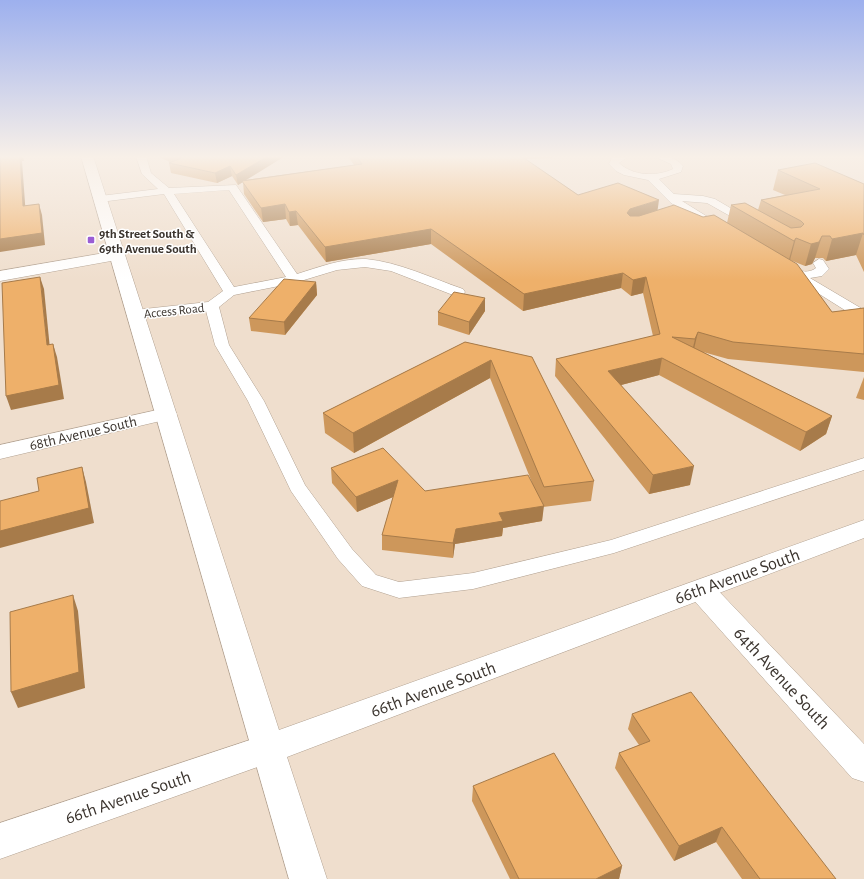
<svg xmlns="http://www.w3.org/2000/svg" width="864" height="879" font-family="'Alegreya Sans',sans-serif">
<style>
.lines{fill:none;stroke-linecap:round;stroke-linejoin:round}
.service-casing{stroke:#b1a191;stroke-width:1}
.minor-casing{stroke:#b1a191;stroke-width:1}
.tertiary-casing{stroke:#b1a191;stroke-width:1}
.service{fill:#fff;fill-rule:evenodd}
.minor{fill:#fff;fill-rule:evenodd}
.tertiary{fill:#fff;fill-rule:evenodd}
.wall{fill:#cd975b}
.shaded-wall{fill:#a77b4a}
.building{fill:#eeb06a;stroke:#a77b4a}
.poi-dot{fill:#9a5dd4;stroke:#fff;stroke-width:1.5}
.labels{text-anchor:middle;stroke-width:3;stroke-linejoin:round;paint-order:stroke}
.far-poi-label{font-size:13px;font-weight:bold;fill:#3b342e;stroke:#fff;text-anchor:start}
.far-street-label{font-size:13px;fill:#3b342e;stroke:#fff}
.street-label{font-size:15px;fill:#3b342e;stroke:#fff}
.near-street-label{font-size:18px;fill:#3b342e;stroke:#fff}
</style>
<rect width="100%" height="100%" fill="#efdecd"/>
<g class="lines">
<defs>
<g id="service">
<path d="M 136,156 L 146,156 L 151,173 L 169,188 L 236,185 L 297,274 C 319,267 343,258 366,259 C 399,262 431,278 463,289 L 465,292 L 463,295 L 453,295 L 391,271 L 365,267 L 337,270 L 294,283 L 234,295 L 219,307 L 229,345 L 264,401 L 305,485 L 352,549 L 376,575 L 399,582 L 473,573 L 611,540 L 864,458 L 864,470 L 614,553 L 473,589 L 399,598 L 362,586 L 338,559 L 291,491 L 248,401 L 215,345 L 206,311 L 135,318 L 130,317 L 128,314 L 130,311 L 135,310 L 208,302 L 223,291 L 164,194 L 100,202 L 95,199 L 100,196 L 158,189 L 142,174 ZM 229,190 L 286,277 L 234,287 L 174,194 Z"/>
<path d="M 616,156 L 629,156 L 619,163 C 633,176 656,177 673,169 L 671,164 L 653,156 C 664,156 675,156 683,166 L 681,172 L 659,179 L 674,194 L 703,196 L 715,199 L 756,223 L 750,226 L 746,225 L 707,203 L 682,201 L 724,227 L 722,229 L 714,229 L 671,203 L 648,180 L 624,175 L 616,171 L 609,164 L 612,158 Z"/>
<path d="M 819,259 L 823,260 L 829,269 L 822,276 L 810,278 L 864,310 L 864,320 L 859,319 L 786,273 L 792,269 C 801,271 808,274 816,268 L 813,263 Z"/>
</g>
<g id="minor">
<path d="M 116,251 L 122,253 L 124,256 L 122,259 L 0,281 L 0,271 Z"/>
<path d="M 166,408 L 173,410 L 177,414 L 173,418 L 0,459 L 0,445 Z"/>
<path d="M 701,580 L 711,583 L 864,744 L 864,782 L 852,778 L 691,597 L 687,590 L 691,583 Z"/>
<path d="M 268,734 L 280,739 L 284,749 L 280,759 L 0,859 L 0,823 Z"/>
</g>
<path id="tertiary" d="M 81,156 L 93,156 L 279,730 L 864,520 L 864,538 L 287,757 L 327,879 L 289,879 Z"/>
</defs>
<!-- service casing -->
<use href="#service" class="service-casing"/>
<!-- minor casing -->
<use href="#minor" class="minor-casing"/>
<!-- tertiary casing -->
<use href="#tertiary" class="tertiary-casing"/>
<!-- service -->
<use href="#service" class="service"/>
<!-- minor -->
<use href="#minor" class="minor"/>
<!-- tertiary -->
<use href="#tertiary" class="tertiary"/>
</g>
<!-- wall -->
<g class="wall">
<path d="M 157,156 L 285,156 L 245,180 L 354,165 L 348,156 L 552,156 L 552,158 L 525,159 L 578,195 L 658,210 L 703,217 L 727,223 L 731,205 L 758,210 L 761,200 L 785,195 L 773,190 L 778,170 L 864,184 L 864,272 L 856,255 L 826,261 L 823,258 L 815,258 L 812,264 L 805,266 L 790,260 L 832,312 L 864,308 L 864,372 L 728,359 L 703,352 L 832,416 L 826,434 L 800,451 L 659,375 L 621,385 L 690,485 L 649,494 L 555,376 L 556,359 L 653,336 L 643,293 L 631,296 L 621,288 L 523,311 L 431,244 L 326,262 L 298,225 L 290,226 L 286,219 L 263,222 L 244,194 L 243,182 L 238,185 L 232,176 L 217,183 L 171,173 L 169,163 L 170,162 Z"/>
<path d="M 316,282 L 317,295 L 285,335 L 251,331 L 249,318 Z"/>
<path d="M 485,298 L 485,311 L 469,335 L 438,325 L 438,312 Z"/>
<path d="M 465,342 L 532,357 L 594,481 L 591,501 L 543,507 L 542,521 L 503,528 L 502,536 L 455,544 L 453,558 L 382,550 L 382,535 L 393,497 L 357,512 L 332,483 L 331,468 L 425,491 L 535,490 L 490,378 L 354,453 L 325,433 L 323,413 Z"/>
<path d="M 864,377 L 864,400 L 856,398 Z"/>
<path d="M 632,714 L 836,879 L 742,879 L 716,842 L 674,861 L 615,768 L 619,753 L 639,745 L 628,729 Z"/>
<path d="M 473,786 L 622,866 L 619,879 L 510,879 L 472,801 Z"/>
</g>
<!-- shaded-wall -->
<g class="shaded-wall">
<path d="M 20,156 L 23,156 L 24,161 L 22,161 L 26,217 L 23,206 Z"/>
<path d="M 268,156 L 285,156 L 238,185 L 236,175 Z"/>
<path d="M 230,166 L 232,176 L 217,183 L 215,173 Z"/>
<path d="M 659,200 L 657,214 L 628,224 L 627,213 L 630,209 Z"/>
<path d="M 39,204 L 42,215 L 45,245 L 0,252 L 0,239 Z"/>
<path d="M 285,204 L 286,219 L 263,222 L 261,208 Z"/>
<path d="M 296,211 L 298,225 L 290,226 L 289,212 Z"/>
<path d="M 431,229 L 431,244 L 326,262 L 325,247 Z"/>
<path d="M 863,233 L 856,255 L 826,261 L 832,239 Z"/>
<path d="M 822,236 L 815,258 L 812,264 L 805,266 L 811,244 Z"/>
<path d="M 796,238 L 790,260 L 788,263 L 794,241 Z"/>
<path d="M 623,273 L 621,288 L 523,311 L 524,294 Z"/>
<path d="M 40,277 L 44,289 L 51,359 L 47,345 Z"/>
<path d="M 646,277 L 643,293 L 631,296 L 633,280 Z"/>
<path d="M 316,282 L 317,295 L 285,335 L 284,322 Z"/>
<path d="M 485,298 L 485,311 L 469,335 L 469,322 Z"/>
<path d="M 698,332 L 694,349 L 691,356 L 695,339 Z"/>
<path d="M 53,344 L 57,357 L 64,399 L 11,410 L 6,396 Z"/>
<path d="M 662,358 L 659,375 L 606,389 L 608,371 Z"/>
<path d="M 491,360 L 490,378 L 354,453 L 353,433 Z"/>
<path d="M 832,416 L 826,434 L 800,451 L 806,432 Z"/>
<path d="M 694,466 L 690,485 L 649,494 L 653,475 Z"/>
<path d="M 82,467 L 86,482 L 94,523 L 0,548 L 0,531 Z"/>
<path d="M 398,480 L 398,495 L 357,512 L 356,497 Z"/>
<path d="M 544,506 L 542,521 L 503,528 L 502,536 L 455,544 L 453,558 L 453,543 L 456,529 L 499,513 Z"/>
<path d="M 73,595 L 78,611 L 85,688 L 18,708 L 11,692 Z"/>
<path d="M 722,827 L 716,842 L 674,861 L 679,846 Z"/>
<path d="M 622,866 L 619,879 L 596,879 Z"/>
</g>
<!-- building -->
<g class="building">
<path d="M 0,156 L 20,156 L 23,206 L 39,204 L 42,233 L 0,239 Z"/>
<path d="M 177,156 L 268,156 L 236,175 L 230,166 L 215,173 L 169,163 L 181,158 Z"/>
<path d="M 356,156 L 521,156 L 578,195 L 618,183 L 659,200 L 630,209 L 627,213 L 630,216 L 639,216 L 674,205 L 703,217 L 714,215 L 797,264 L 832,312 L 864,308 L 864,354 L 733,342 L 698,332 L 695,339 L 672,337 L 832,416 L 806,432 L 662,358 L 608,371 L 694,466 L 653,475 L 556,359 L 660,334 L 646,277 L 633,280 L 623,273 L 524,294 L 431,229 L 325,247 L 296,211 L 289,212 L 285,204 L 261,208 L 242,181 L 362,164 Z"/>
<path d="M 815,163 L 864,184 L 864,235 L 863,233 L 832,239 L 830,236 L 822,236 L 819,242 L 811,244 L 796,238 L 794,241 L 731,205 L 745,203 L 791,228 L 801,227 L 804,224 L 801,221 L 761,200 L 820,189 L 778,170 Z"/>
<path d="M 40,277 L 47,345 L 53,344 L 59,385 L 6,396 L 2,283 Z"/>
<path d="M 284,279 L 316,282 L 284,322 L 249,318 Z"/>
<path d="M 454,292 L 485,298 L 469,322 L 438,312 Z"/>
<path d="M 465,342 L 532,357 L 594,481 L 544,487 L 491,360 L 353,433 L 323,413 Z"/>
<path d="M 383,448 L 425,491 L 528,475 L 544,506 L 499,513 L 503,521 L 456,529 L 453,543 L 382,535 L 398,480 L 356,497 L 331,468 Z"/>
<path d="M 82,467 L 89,508 L 0,531 L 0,501 L 39,491 L 37,478 Z"/>
<path d="M 73,595 L 79,672 L 11,692 L 10,612 Z"/>
<path d="M 691,692 L 836,879 L 760,879 L 722,827 L 679,846 L 619,753 L 650,741 L 632,714 Z"/>
<path d="M 554,753 L 622,866 L 596,879 L 519,879 L 473,786 Z"/>
</g>
<!-- sky -->
<linearGradient id="sky" x2="0" y2="1"><stop stop-color="#9db0ee"/><stop offset="0.56" stop-color="#f8f0e8"/><stop offset="1" stop-color="#f8f0e8" stop-opacity="0"/></linearGradient>
<rect width="864" height="280" fill="url(#sky)"/>
<!-- markers -->
<rect class="poi-dot" x="87" y="236" width="8" height="8" rx="2"/>
<g class="labels">
<!-- far-poi labels -->
<g class="far-poi-label">
<text x="99" y="238">9th Street South &amp;<tspan x="99" dy="15">69th Avenue South</tspan></text>
</g>
<!-- far-street labels -->
<g class="far-street-label">
<text transform="translate(174 310) rotate(-6)" y="5">Access Road</text>
</g>
<!-- street labels -->
<g class="street-label">
<text transform="translate(83 433) rotate(-13)" y="5">68th Avenue South</text>
</g>
<!-- near-street labels -->
<g class="near-street-label">
<text transform="translate(737 576) rotate(-20)" y="6">66th Avenue South</text>
<text transform="translate(782 678) rotate(47)" y="6">64th Avenue South</text>
<text transform="translate(433 689) rotate(-20)" y="6">66th Avenue South</text>
<text transform="translate(128 797) rotate(-19)" y="6">66th Avenue South</text>
</g>
</g>
</svg>
